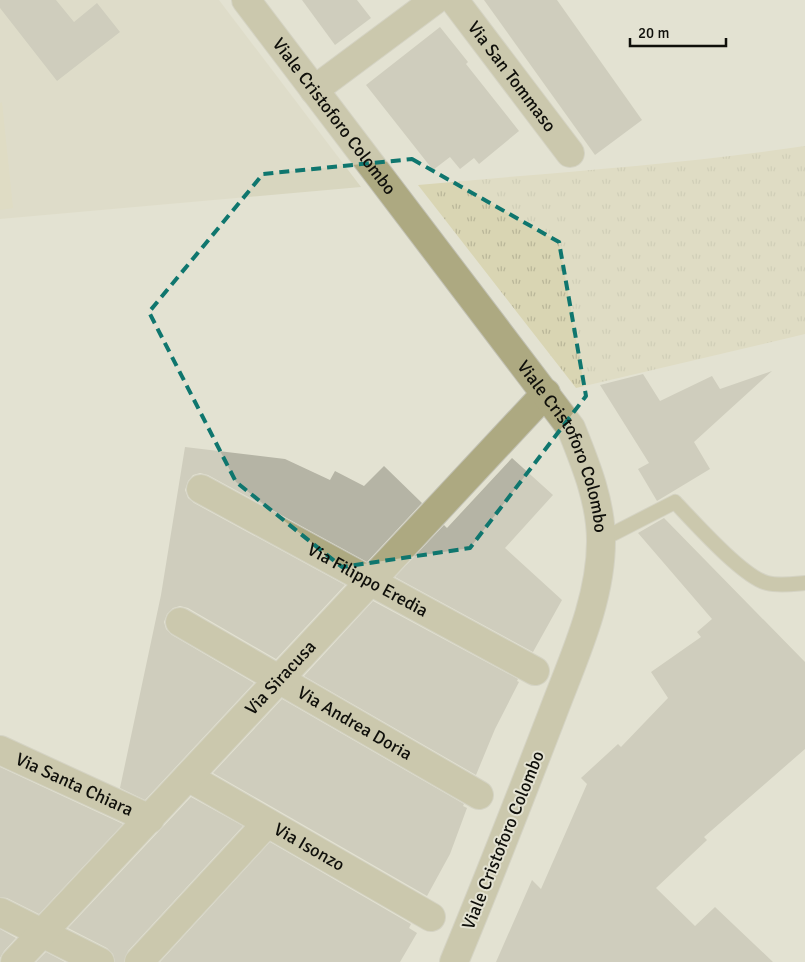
<svg xmlns="http://www.w3.org/2000/svg" width="805" height="962" font-family="Signika,sans-serif">
<style>
.built{fill:#d8d6bf}
.grass{fill:url(#grass-tufts)}
.garden{fill:#d9d5b3}
.building{fill:#b5b4a5}
.lines{fill:none;stroke-linecap:round;stroke-linejoin:round}
.service-casing{stroke:#c1c0b2;stroke-width:16}
.minor-casing{stroke:#c1c0b2;stroke-width:30}
.tertiary-casing{stroke:#c1c0b2;stroke-width:30}
.service{stroke:#ada981;stroke-width:14}
.minor{stroke:#ada981;stroke-width:28}
.tertiary{stroke:#ada981;stroke-width:28}
.marked{fill:none;stroke:#0f766e;stroke-width:4;stroke-dasharray:10 6;stroke-linejoin:round}
.labels{text-anchor:middle;stroke-width:4;stroke-linejoin:round;paint-order:stroke}
.street-label{font-size:18px;fill:#0f0f0a;stroke:#e3e2d2}
</style>
<defs>
<pattern id="grass-tufts" width="24" height="20" patternUnits="userSpaceOnUse" patternTransform="scale(1.25)"><rect width="24" height="20" fill="#d9d5b3"/><path d="M3 7l-1-3M5 7V3M7 7l1-3M15 17l-1-3M17 17v-4M19 17l1-3" fill="none" stroke="#b9b699"/></pattern>
</defs>
<rect width="100%" height="100%" fill="#e3e2d2"/>
<!-- built -->
<path class="built" d="M 0,0 L 219,0 L 361,187 L 0,219 Z"/>
<!-- grass -->
<path class="grass" d="M 805,146 L 805,334 L 576,388 L 418,185 C 547,173 677,165 805,146 Z"/>
<!-- garden -->
<path class="garden" d="M 2,102 L 13,208 L 0,210 L 0,103 Z"/>
<!-- building -->
<g class="building">
<path d="M 0,0 L 56,0 L 74,22 L 97,3 L 120,32 L 57,81 L 0,8 Z"/>
<path d="M 302,0 L 357,0 L 371,18 L 335,45 Z"/>
<path d="M 484,0 L 557,0 L 642,120 L 595,155 Z"/>
<path d="M 440,27 L 468,62 L 466,64 L 519,131 L 479,164 L 474,158 L 460,169 L 450,157 L 433,170 L 366,85 Z"/>
<path d="M 772,371 L 694,442 L 710,469 L 657,501 L 638,469 L 649,463 L 600,385 L 643,374 L 660,401 L 712,376 L 720,389 Z"/>
<path d="M 185,447 L 285,459 L 330,480 L 335,471 L 364,486 L 384,466 L 422,503 L 367,562 L 208,475 L 200,473 L 193,475 L 188,481 L 185,490 L 188,498 L 194,503 L 345,585 L 276,659 L 188,608 L 180,606 L 173,608 L 167,614 L 164,622 L 166,629 L 172,635 L 254,683 L 145,800 L 120,788 L 161,595 Z"/>
<path d="M 512,458 L 553,495 L 505,548 L 562,600 L 533,652 L 395,577 L 444,525 L 447,528 Z"/>
<path d="M 664,518 L 805,662 L 805,749 L 704,837 L 707,840 L 656,888 L 695,926 L 715,907 L 773,962 L 496,962 L 532,880 L 541,889 L 587,784 L 581,778 L 618,744 L 621,747 L 668,698 L 651,672 L 701,637 L 697,632 L 712,619 L 638,533 Z"/>
<path d="M 373,601 L 518,679 L 517,681 L 519,682 L 495,729 L 476,775 L 304,676 Z"/>
<path d="M 282,699 L 464,804 L 463,806 L 467,808 L 450,854 L 427,896 L 213,773 Z"/>
<path d="M 0,767 L 123,824 L 39,914 L 7,898 L 0,897 Z"/>
<path d="M 191,797 L 243,826 L 128,951 L 124,962 L 115,962 L 113,954 L 107,948 L 68,928 Z"/>
<path d="M 270,842 L 411,924 L 409,928 L 417,933 L 400,962 L 160,962 Z"/>
<path d="M 0,929 L 16,938 L 4,951 L 0,958 Z"/>
<path d="M 46,952 L 65,962 L 36,962 Z"/>
</g>
<g class="lines">
<defs>
<path id="service" d="M 601,540 L 675,502 C 694,522 743,577 767,583 C 779,586 793,584 805,583"/>
<g id="minor">
<path id="s1" d="M 454,0 L 570,153"/>
<path d="M 314,90 L 435,0"/>
<path id="s2" d="M 201,489 L 535,671"/>
<path id="s3" d="M 180,622 L 479,795"/>
<path id="s4" d="M 0,750 L 150,819"/>
<path id="s5" d="M 188,777 L 431,917"/>
<path d="M 0,912 L 100,962"/>
<path id="s6" d="M 15,962 L 546,393"/>
<path d="M 139,962 L 267,823"/>
</g>
<g id="tertiary">
<path id="s7" d="M 246,0 L 571,428 C 585,463 601,501 601,541 C 601,601 573,659 552,715 C 520,798 488,880 454,962"/>
</g>
</defs>
<!-- service casing -->
<use href="#service" class="service-casing"/>
<!-- minor casing -->
<use href="#minor" class="minor-casing"/>
<!-- tertiary casing -->
<use href="#tertiary" class="tertiary-casing"/>
<!-- service -->
<use href="#service" class="service"/>
<!-- minor -->
<use href="#minor" class="minor"/>
<!-- tertiary -->
<use href="#tertiary" class="tertiary"/>
</g>
<!-- marked area -->
<path d="M0 0H805V962H0ZM 412,159 L 559,242 L 586,396 L 470,548 L 342,567 L 236,482 L 149,312 L 263,174 Z" fill="#e3e2d2" fill-opacity=".55" fill-rule="evenodd"/>
<path class="marked" d="M 412,159 L 559,242 L 586,396 L 470,548 L 342,567 L 236,482 L 149,312 L 263,174 Z"/>
<g class="labels">
<!-- street labels -->
<g class="street-label">
<text dy="6" stroke="none"><textPath href="#s1" startOffset="96">Via San Tommaso</textPath></text>
<text dy="6" stroke="none"><textPath href="#s7" startOffset="146">Viale Cristoforo Colombo</textPath></text>
<text dy="6" stroke="none"><textPath href="#s7" startOffset="551">Viale Cristoforo Colombo</textPath></text>
<text dy="6" stroke="none"><textPath href="#s2" startOffset="190">Via Filippo Eredia</textPath></text>
<text dy="6" stroke="none"><textPath href="#s6" startOffset="389">Via Siracusa</textPath></text>
<text dy="6" stroke="none"><textPath href="#s3" startOffset="202">Via Andrea Doria</textPath></text>
<text dy="6" stroke="none"><textPath href="#s4" startOffset="82">Via Santa Chiara</textPath></text>
<text transform="translate(503 840) rotate(-68)" y="6">Viale Cristoforo Colombo</text>
<text dy="6" stroke="none"><textPath href="#s5" startOffset="140">Via Isonzo</textPath></text>
</g>
</g>
<!-- scale -->
<path d="M630 38v8h96v-8" fill="none" stroke="#0f0f0a" stroke-width="2.5"/>
<text x="638" y="38" font-size="15" fill="#0f0f0a" stroke="#e3e2d2" stroke-width="4" paint-order="stroke">20 m</text>
</svg>
